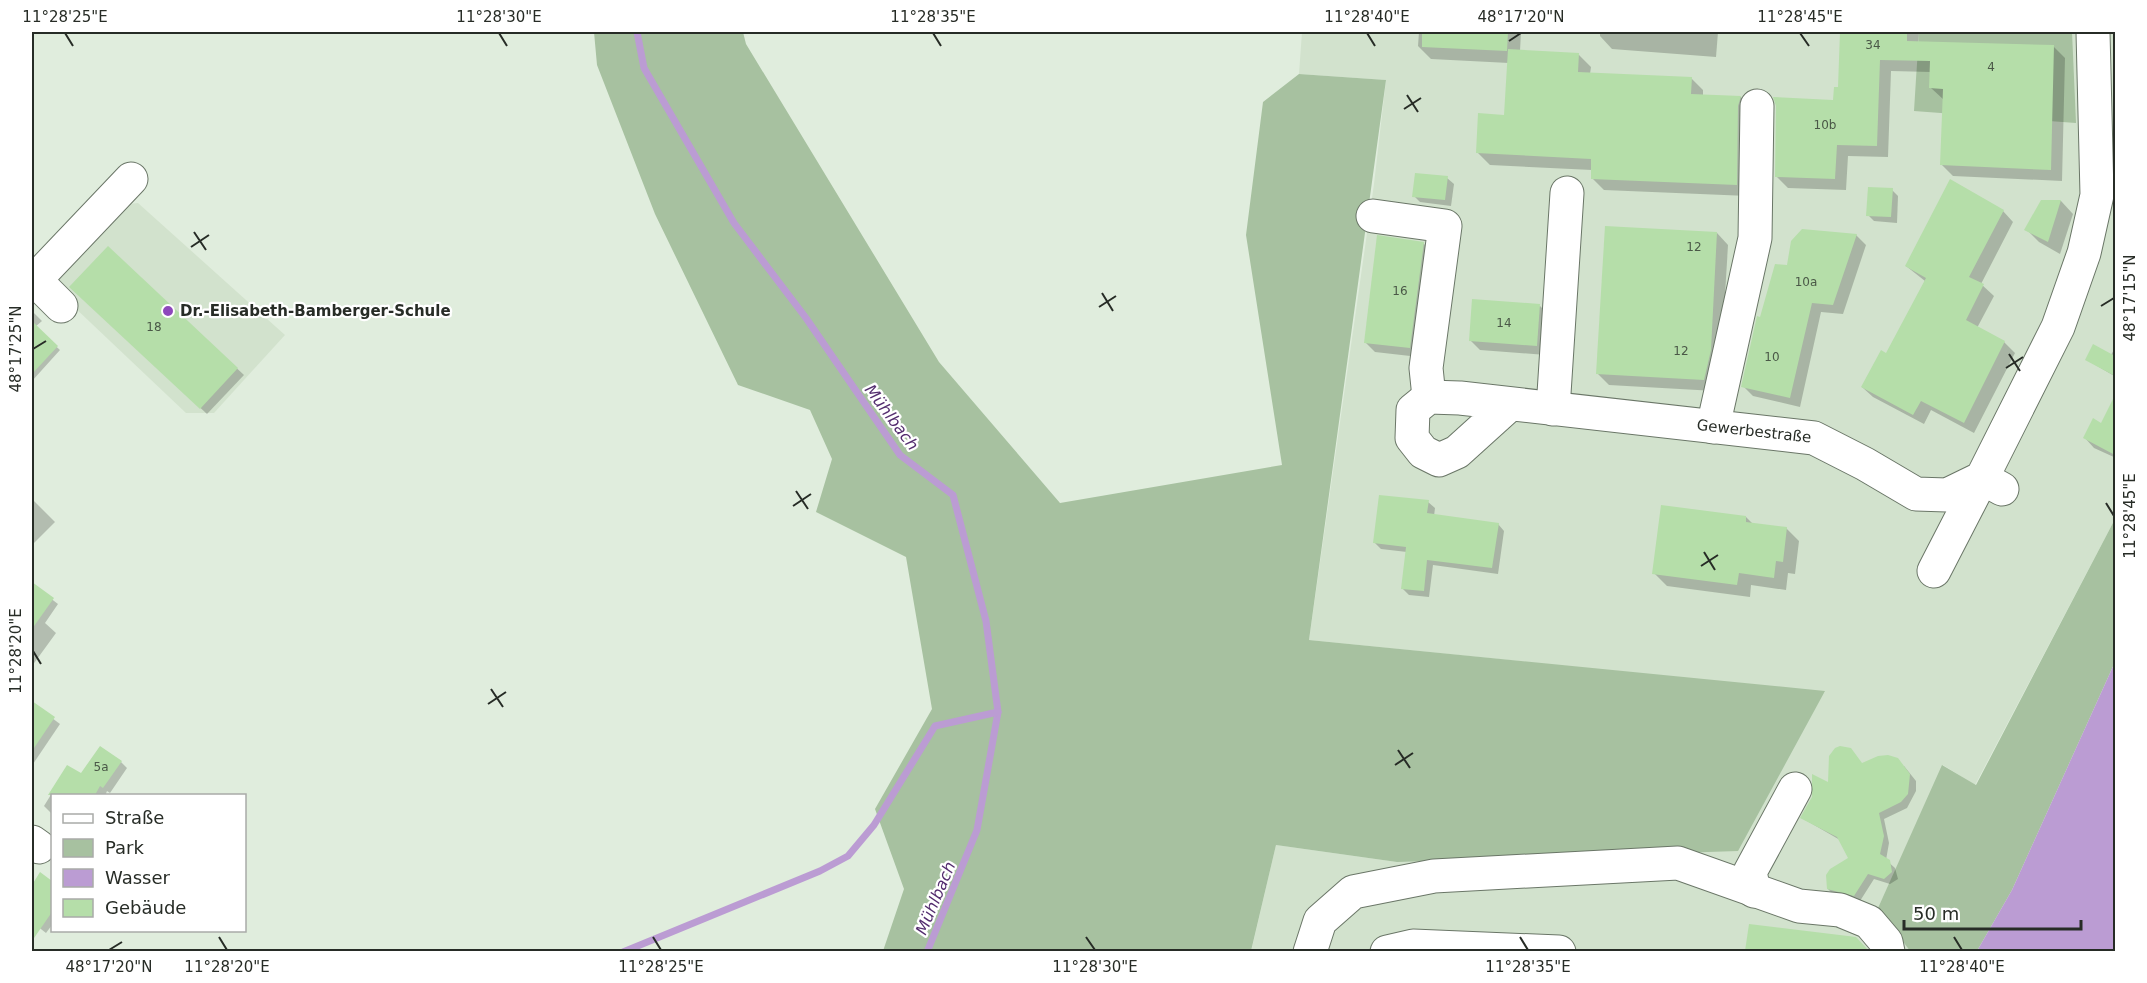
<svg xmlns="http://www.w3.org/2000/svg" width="2147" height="983" font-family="'DejaVu Sans',sans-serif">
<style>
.built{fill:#d2e2cd}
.green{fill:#a7c1a0}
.water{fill:#bb9cd3}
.shadow{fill:#0003}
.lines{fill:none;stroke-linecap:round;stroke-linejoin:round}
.stream{stroke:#bb9cd3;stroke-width:7}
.building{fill:#b5dea9}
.minor-casing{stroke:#6a7667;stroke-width:35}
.minor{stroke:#fff;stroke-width:33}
.ticks{fill:none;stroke:#272c26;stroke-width:2}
.poi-dot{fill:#8e48bc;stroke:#fff;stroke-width:2}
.labels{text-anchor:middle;stroke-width:4.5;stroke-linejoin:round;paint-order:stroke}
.number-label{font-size:12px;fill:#4a5847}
.poi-label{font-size:15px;font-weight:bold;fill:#272c26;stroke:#fff;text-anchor:start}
.street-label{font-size:15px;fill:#272c26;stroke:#fff}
.water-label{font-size:16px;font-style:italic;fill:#542d6f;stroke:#fff}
.neatline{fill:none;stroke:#272c26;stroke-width:2}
.ticks-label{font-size:15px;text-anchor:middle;fill:#272c26}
</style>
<rect width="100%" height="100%" fill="#e0eddd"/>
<!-- built -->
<g class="built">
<path d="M 1302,32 L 2115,32 L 2115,519 L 1975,785 L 1943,765 L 1878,908 L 1910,951 L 1251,952 L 1276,845 L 1397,862 L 1825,692 L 1309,640 L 1374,184 L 1386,80 L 1299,74 Z"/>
<path d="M 138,203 L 285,335 L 214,413 L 186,413 L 53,287 L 129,204 Z"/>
</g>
<!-- green -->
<g class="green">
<path d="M 594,32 L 743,32 L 746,44 L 939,362 L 1060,503 L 1282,465 L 1246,235 L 1263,102 L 1299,74 L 1386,80 L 1309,640 L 1825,691 L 1738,851 L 1397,862 L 1276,845 L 1251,951 L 883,951 L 904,889 L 875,809 L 932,709 L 906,557 L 816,512 L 832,459 L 810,410 L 738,385 L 655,214 L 597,65 Z"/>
<path d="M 1919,32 L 2072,32 L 2076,123 L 1914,111 Z"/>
<path d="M 2115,519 L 2115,662 L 2012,890 L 1977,951 L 1910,951 L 1878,908 L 1942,765 L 1976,785 Z"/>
</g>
<!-- water -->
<path class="water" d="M 2115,662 L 2115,951 L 1977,951 L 2012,890 Z"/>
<!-- shadow -->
<g class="shadow">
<path d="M 1419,32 L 1521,32 L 1520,51 L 1579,55 L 1591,67 L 1590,74 L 1691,78 L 1703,90 L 1703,96 L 1741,97 L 1752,109 L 1748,196 L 1604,190 L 1592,178 L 1592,170 L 1490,165 L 1478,153 L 1505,116 L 1509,63 L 1431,59 L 1418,46 Z"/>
<path d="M 1600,32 L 1718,32 L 1716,57 L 1612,49 L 1600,36 Z"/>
<path d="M 1841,32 L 1919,32 L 1918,43 L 2053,46 L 2065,58 L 2062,181 L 1953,176 L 1941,164 L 1944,100 L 1931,88 L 1931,72 L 1891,71 L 1888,157 L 1848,156 L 1846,190 L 1788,188 L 1776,176 L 1835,101 L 1839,89 Z"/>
<path d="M 1447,178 L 1454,184 L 1451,206 L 1420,202 L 1414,196 Z"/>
<path d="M 1892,190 L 1898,196 L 1897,223 L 1874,221 L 1868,215 Z"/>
<path d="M 2042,201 L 2061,201 L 2073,214 L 2060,254 L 2039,242 L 2026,229 Z"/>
<path d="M 2003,211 L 2013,222 L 1981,284 L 1994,296 L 1977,328 L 2004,342 L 2015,353 L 1974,433 L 1931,410 L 1924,424 L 1873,397 L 1862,387 L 1887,355 L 1925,281 L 1906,266 Z"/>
<path d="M 1717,233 L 1728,245 L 1721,362 L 1715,391 L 1609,385 L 1598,374 Z"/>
<path d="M 1856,235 L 1866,245 L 1843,314 L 1821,312 L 1800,407 L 1753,396 L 1743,386 L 1761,319 L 1788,266 Z"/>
<path d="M 1423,243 L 1433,253 L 1419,357 L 1375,352 L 1365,342 Z"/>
<path d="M 108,248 L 244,375 L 207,414 L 71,287 Z"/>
<path d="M 1540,306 L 1549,315 L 1546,355 L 1480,350 L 1470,340 Z"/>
<path d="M 32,311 L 42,321 L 35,327 L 60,350 L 32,381 Z"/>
<path d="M 2116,346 L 2116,377 L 2087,360 L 2111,355 Z"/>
<path d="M 2115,398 L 2116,398 L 2116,458 L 2094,448 L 2085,438 L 2102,425 Z"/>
<path d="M 32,499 L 55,522 L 32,545 Z"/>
<path d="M 1428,502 L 1435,508 L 1434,516 L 1498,524 L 1504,531 L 1498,574 L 1433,565 L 1429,597 L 1409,595 L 1402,588 L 1407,552 L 1381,549 L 1375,543 Z"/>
<path d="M 1746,517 L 1753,524 L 1786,528 L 1799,541 L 1795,574 L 1788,573 L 1786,590 L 1751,585 L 1750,597 L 1667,586 L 1654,573 Z"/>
<path d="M 33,585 L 58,604 L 45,623 L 56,633 L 32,666 Z"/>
<path d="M 32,703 L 60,724 L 33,764 L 32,763 Z"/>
<path d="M 121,762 L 127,768 L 110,793 L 107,791 L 105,796 L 52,796 L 52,814 L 44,806 L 68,767 L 81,775 Z"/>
<path d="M 1863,765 L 1904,766 L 1916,781 L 1916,791 L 1907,808 L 1884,819 L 1889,843 L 1886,860 L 1895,868 L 1898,879 L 1890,884 L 1874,879 L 1860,901 L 1834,895 L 1828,889 L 1827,883 L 1831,870 L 1850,858 L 1840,840 L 1802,818 L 1830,785 Z"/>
<path d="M 41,875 L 52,883 L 52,925 L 46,933 L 32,922 L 32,887 Z"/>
<path d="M 1750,926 L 1852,946 L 1851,952 L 1747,952 Z"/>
</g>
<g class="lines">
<!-- stream -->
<g class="stream">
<path d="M 637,32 L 644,68 L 734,223 L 806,318 L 900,455 L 953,495 L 986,621 L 998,712 L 977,830 L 927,952"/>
<path d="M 623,952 L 820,871 L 848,856 L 874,825 L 935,726 L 998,712"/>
</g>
</g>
<!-- building -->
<g class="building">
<path d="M 1422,32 L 1508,32 L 1507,51 L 1422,47 Z"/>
<path d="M 1840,32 L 1907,32 L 1907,41 L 2054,45 L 2051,170 L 1940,165 L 1943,89 L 1929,88 L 1930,61 L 1880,60 L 1877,146 L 1837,145 L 1835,179 L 1775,177 L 1776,106 L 1773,97 L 1833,100 L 1834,87 L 1838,87 Z"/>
<path d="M 1508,49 L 1579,53 L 1578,72 L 1692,77 L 1691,94 L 1741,96 L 1738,106 L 1737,185 L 1591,179 L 1591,159 L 1476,153 L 1478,113 L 1504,115 Z"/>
<path d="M 1415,173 L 1448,176 L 1445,200 L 1412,197 Z"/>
<path d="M 1950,179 L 2004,210 L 1969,277 L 1984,284 L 1966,320 L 2005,341 L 1964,423 L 1921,401 L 1913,415 L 1861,387 L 1881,350 L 1886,353 L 1926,278 L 1905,266 Z"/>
<path d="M 1868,187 L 1893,188 L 1891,217 L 1866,216 Z"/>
<path d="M 2041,200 L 2061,200 L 2048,242 L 2024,230 Z"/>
<path d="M 1605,226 L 1717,232 L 1711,350 L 1704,380 L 1596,374 Z"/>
<path d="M 1802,229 L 1857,234 L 1833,305 L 1812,303 L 1790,398 L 1741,387 L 1757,316 L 1760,317 L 1775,264 L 1787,265 L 1791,241 Z"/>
<path d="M 1377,235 L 1424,242 L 1410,348 L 1364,343 Z"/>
<path d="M 108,246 L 238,368 L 200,409 L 69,287 Z"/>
<path d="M 1472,299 L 1540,304 L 1537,346 L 1469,341 Z"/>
<path d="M 32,321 L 58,346 L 32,374 Z"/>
<path d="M 2093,344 L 2115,356 L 2115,376 L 2085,360 Z"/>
<path d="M 2115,395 L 2115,455 L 2083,438 L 2093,418 L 2101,423 Z"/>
<path d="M 1379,495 L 1429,500 L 1427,513 L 1499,523 L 1492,568 L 1427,560 L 1424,591 L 1401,589 L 1406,547 L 1373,543 Z"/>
<path d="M 1661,505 L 1746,516 L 1746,522 L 1787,527 L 1783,562 L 1776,561 L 1774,578 L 1739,573 L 1737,585 L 1652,574 Z"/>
<path d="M 32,582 L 54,598 L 32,629 Z"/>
<path d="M 32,701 L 55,717 L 32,751 Z"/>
<path d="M 100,746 L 122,761 L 103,788 L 100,786 L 95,795 L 48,795 L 67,765 L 81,773 Z"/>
<path d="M 1840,746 L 1851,748 L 1862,763 L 1878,756 L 1888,755 L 1898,758 L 1910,774 L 1908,794 L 1901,802 L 1879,813 L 1884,836 L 1880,854 L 1890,860 L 1892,872 L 1884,879 L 1868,874 L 1854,896 L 1827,889 L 1826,875 L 1830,869 L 1848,858 L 1837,837 L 1800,818 L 1812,797 L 1812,774 L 1828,782 L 1829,756 L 1835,748 Z"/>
<path d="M 40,872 L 52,881 L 52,912 L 32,941 L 32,885 Z"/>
<path d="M 1749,924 L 1856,937 L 1869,951 L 1745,951 Z"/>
</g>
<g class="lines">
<defs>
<g id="minor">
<path d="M 1373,216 L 1445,226 L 1426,368 L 1429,397"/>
<path d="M 32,277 L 61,306"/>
<path d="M 35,280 L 131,179"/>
<path id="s1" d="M 1509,405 L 1457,452 L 1439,460 L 1423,452 L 1412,438 L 1413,410 L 1429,397 L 1460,398 L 1814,438 L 1865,464 L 1916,494 L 1947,495 L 1982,478 L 2058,327 L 2084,253 L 2097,195 L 2093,32"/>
<path d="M 1553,409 L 1567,193"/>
<path d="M 1713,427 L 1755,238 L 1757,106"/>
<path d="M 1934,571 L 1982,478 L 2002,489"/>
<path d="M 32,842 L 39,847"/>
<path d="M 1754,891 L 1750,872 L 1795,789"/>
<path d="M 1310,952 L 1320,921 L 1353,892 L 1434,876 L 1678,863 L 1799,906 L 1840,910 L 1869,922 L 1886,942 L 1888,952"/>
<path d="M 1387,952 L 1413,946 L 1559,952"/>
</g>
</defs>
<!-- minor casing -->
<use href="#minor" class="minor-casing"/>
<!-- minor -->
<use href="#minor" class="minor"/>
</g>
<!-- ticks -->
<path class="ticks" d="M 65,33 L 73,46M 499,33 L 507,46M 933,33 L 941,46M 1367,33 L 1375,46M 1800,33 L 1809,46M 1509,41 L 1521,33M 1407,95 L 1418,112M 1404,109 L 1421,98M 194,232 L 206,250M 191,247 L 209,235M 1102,293 L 1113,311M 2101,306 L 2114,298M 1099,307 L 1116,296M 33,349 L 46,341M 2009,354 L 2020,371M 2006,368 L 2023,357M 796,491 L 808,509M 2106,503 L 2114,516M 793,506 L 811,494M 1704,552 L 1715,570M 1701,566 L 1718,555M 33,651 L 41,664M 491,689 L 503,707M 488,704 L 506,692M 1398,750 L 1410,768M 1395,765 L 1413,753M 219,937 L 227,950M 653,937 L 661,950M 1086,937 L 1095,950M 1520,937 L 1528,950M 1954,937 L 1962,950M 109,950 L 122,942"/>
<!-- markers -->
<circle class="poi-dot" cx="168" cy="311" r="6"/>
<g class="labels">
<!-- number labels -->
<g class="number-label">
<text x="1873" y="49">34</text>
<text x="1991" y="71">4</text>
<text x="1825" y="129">10b</text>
<text x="1694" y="251">12</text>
<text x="1806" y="286">10a</text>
<text x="1400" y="295">16</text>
<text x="1504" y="327">14</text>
<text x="154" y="331">18</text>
<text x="1681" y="355">12</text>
<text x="1772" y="361">10</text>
<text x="101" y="771">5a</text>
</g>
<!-- poi labels -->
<g class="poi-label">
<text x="180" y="316">Dr.-Elisabeth-Bamberger-Schule</text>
</g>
<!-- street labels -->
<g class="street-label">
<text dy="5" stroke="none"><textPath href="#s1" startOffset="501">Gewerbestraße</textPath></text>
</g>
<!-- water labels -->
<g class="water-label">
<text transform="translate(892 417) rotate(53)" y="6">Mühlbach</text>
<text transform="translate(935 898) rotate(-67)" y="6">Mühlbach</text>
</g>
</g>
<!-- border -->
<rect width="2147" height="983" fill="none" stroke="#ffffff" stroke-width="66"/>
<!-- legend -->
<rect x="51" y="794" width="195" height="138" fill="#ffffff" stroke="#a9aba8" stroke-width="1.5"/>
<rect x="63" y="814" width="30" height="9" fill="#ffffff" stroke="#a9aba8" stroke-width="1.5"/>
<text x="105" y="824" font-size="18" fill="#272c26">Straße</text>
<rect x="63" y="839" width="30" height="18" fill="#a7c1a0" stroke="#a9aba8" stroke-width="1.5"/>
<text x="105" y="854" font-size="18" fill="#272c26">Park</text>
<rect x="63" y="869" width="30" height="18" fill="#bb9cd3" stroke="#a9aba8" stroke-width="1.5"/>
<text x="105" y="884" font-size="18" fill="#272c26">Wasser</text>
<rect x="63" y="899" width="30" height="18" fill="#b5dea9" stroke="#a9aba8" stroke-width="1.5"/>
<text x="105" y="914" font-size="18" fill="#272c26">Gebäude</text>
<!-- scale -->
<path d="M1904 920v9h177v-9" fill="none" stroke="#272c26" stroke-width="3"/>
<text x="1913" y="920" font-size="18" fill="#272c26" stroke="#ffffff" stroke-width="4.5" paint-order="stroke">50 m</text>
<rect x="33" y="33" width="2081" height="917" class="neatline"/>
<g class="ticks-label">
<text x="65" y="22">11°28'25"E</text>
<text x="499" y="22">11°28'30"E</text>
<text x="933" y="22">11°28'35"E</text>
<text x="1367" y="22">11°28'40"E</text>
<text x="1521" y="22">48°17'20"N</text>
<text x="1800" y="22">11°28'45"E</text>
<text transform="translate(2130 298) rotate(-90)" y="5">48°17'15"N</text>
<text transform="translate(16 349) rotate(-90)" y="5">48°17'25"N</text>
<text transform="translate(2130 516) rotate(-90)" y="5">11°28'45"E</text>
<text transform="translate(16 651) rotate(-90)" y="5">11°28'20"E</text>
<text x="109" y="972">48°17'20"N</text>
<text x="227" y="972">11°28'20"E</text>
<text x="661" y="972">11°28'25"E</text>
<text x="1095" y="972">11°28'30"E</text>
<text x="1528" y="972">11°28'35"E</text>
<text x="1962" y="972">11°28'40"E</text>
</g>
</svg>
